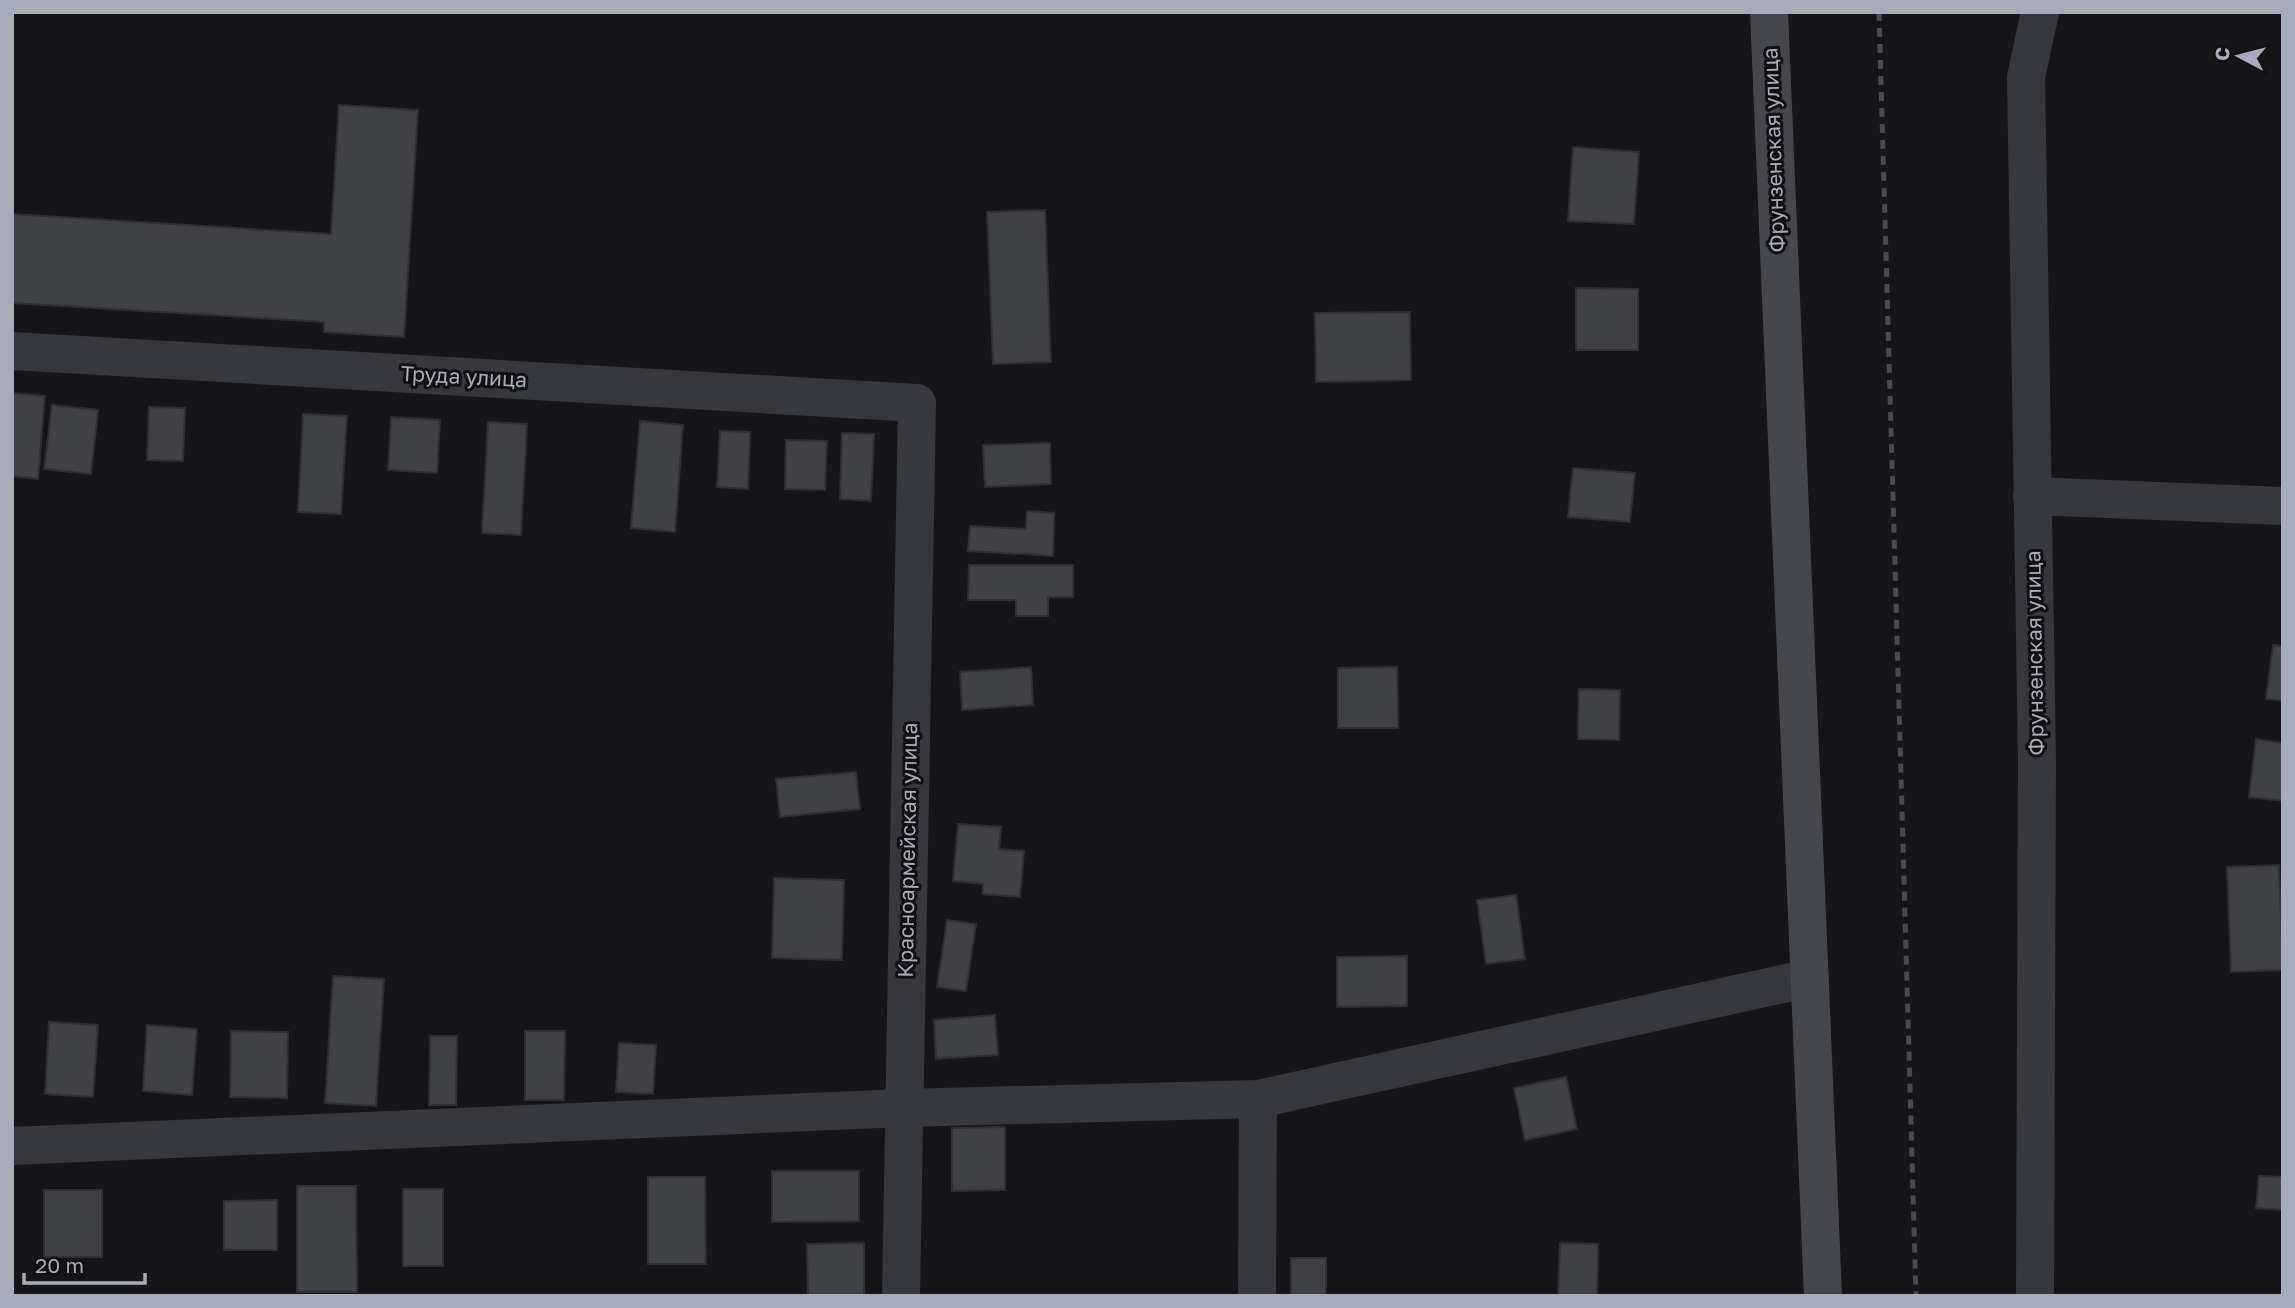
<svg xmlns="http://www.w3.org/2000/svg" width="2295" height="1308" font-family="'Golos Text',sans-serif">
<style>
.building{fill:#404145;stroke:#303034;stroke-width:2}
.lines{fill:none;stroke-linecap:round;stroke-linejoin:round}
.street{stroke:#37383d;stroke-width:38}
.secondary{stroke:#45474d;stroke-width:38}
.rail{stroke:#4a4c52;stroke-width:5;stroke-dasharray:9 7;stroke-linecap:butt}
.labels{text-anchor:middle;stroke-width:6;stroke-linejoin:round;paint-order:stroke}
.street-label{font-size:21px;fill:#a8acb8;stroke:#111113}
</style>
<rect width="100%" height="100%" fill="#161618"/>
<!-- building -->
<g class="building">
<path d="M 339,105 L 418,110 L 404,337 L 324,332 L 324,322 L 12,303 L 12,214 L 331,234 Z"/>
<path d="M 1573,147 L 1639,152 L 1634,224 L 1568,221 Z"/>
<path d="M 1045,210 L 1051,362 L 993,364 L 987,212 Z"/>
<path d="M 1576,288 L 1638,289 L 1638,350 L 1576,350 Z"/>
<path d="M 1410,312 L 1411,380 L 1316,382 L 1315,313 Z"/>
<path d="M 12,393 L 45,396 L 38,479 L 12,476 Z"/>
<path d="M 52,405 L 98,410 L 91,474 L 44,469 Z"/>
<path d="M 149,407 L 185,408 L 183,461 L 147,460 Z"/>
<path d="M 303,414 L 347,416 L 341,514 L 298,512 Z"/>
<path d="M 391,417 L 440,420 L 437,473 L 388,470 Z"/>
<path d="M 640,421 L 683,425 L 675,532 L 631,528 Z"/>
<path d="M 488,422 L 527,424 L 521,535 L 482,533 Z"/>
<path d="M 720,431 L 750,432 L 748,489 L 717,487 Z"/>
<path d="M 842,433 L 874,434 L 871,501 L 840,499 Z"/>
<path d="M 786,440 L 827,441 L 825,490 L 785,489 Z"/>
<path d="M 1050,443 L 1051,484 L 985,487 L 983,445 Z"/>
<path d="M 1573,468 L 1635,473 L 1630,522 L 1568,517 Z"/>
<path d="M 1027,511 L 1054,513 L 1053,556 L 968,551 L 970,526 L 1026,529 Z"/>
<path d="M 969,565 L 1073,565 L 1073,597 L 1048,597 L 1048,616 L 1016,616 L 1016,600 L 968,600 Z"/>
<path d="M 2273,645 L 2283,646 L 2283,701 L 2266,699 Z"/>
<path d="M 1031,667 L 1033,705 L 962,710 L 960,672 Z"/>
<path d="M 1397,667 L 1398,728 L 1338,728 L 1338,668 Z"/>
<path d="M 1579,689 L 1620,690 L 1619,740 L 1578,739 Z"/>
<path d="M 2256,739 L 2283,743 L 2283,801 L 2249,797 Z"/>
<path d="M 856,772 L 860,809 L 780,817 L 776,779 Z"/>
<path d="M 958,824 L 1001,827 L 999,849 L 1024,851 L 1020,897 L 983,894 L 983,884 L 953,881 Z"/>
<path d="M 2279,865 L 2283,970 L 2231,972 L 2227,867 Z"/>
<path d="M 774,878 L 844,880 L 842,960 L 772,958 Z"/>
<path d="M 1516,895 L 1525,959 L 1486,964 L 1477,900 Z"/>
<path d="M 947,920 L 976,924 L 966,991 L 937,987 Z"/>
<path d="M 1407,956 L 1407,1006 L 1337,1007 L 1337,957 Z"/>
<path d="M 333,976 L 384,979 L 376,1106 L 325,1103 Z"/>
<path d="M 995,1015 L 998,1055 L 936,1059 L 934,1020 Z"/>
<path d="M 49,1022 L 98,1025 L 93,1097 L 45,1094 Z"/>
<path d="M 147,1025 L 197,1029 L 192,1095 L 143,1091 Z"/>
<path d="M 231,1031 L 288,1032 L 287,1098 L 230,1097 Z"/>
<path d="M 525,1031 L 565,1031 L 564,1100 L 525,1100 Z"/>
<path d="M 430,1036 L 457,1036 L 456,1105 L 429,1105 Z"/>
<path d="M 619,1043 L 656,1045 L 653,1094 L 616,1092 Z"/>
<path d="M 1566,1077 L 1577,1129 L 1525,1140 L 1514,1088 Z"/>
<path d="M 1005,1127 L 1005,1190 L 952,1191 L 952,1128 Z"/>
<path d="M 772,1171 L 859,1171 L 859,1221 L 772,1222 Z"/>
<path d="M 2259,1176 L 2283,1177 L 2283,1210 L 2256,1208 Z"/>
<path d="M 648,1177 L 705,1177 L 706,1264 L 648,1264 Z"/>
<path d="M 297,1186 L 356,1186 L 357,1292 L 297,1292 Z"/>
<rect x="403" y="1189" width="40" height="77"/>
<rect x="44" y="1190" width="58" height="67"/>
<path d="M 277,1200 L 277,1250 L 224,1250 L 224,1201 Z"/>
<path d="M 864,1243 L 864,1296 L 808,1296 L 807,1244 Z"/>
<path d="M 1560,1243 L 1598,1244 L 1597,1296 L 1558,1296 Z"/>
<rect x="1291" y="1258" width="35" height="38"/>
</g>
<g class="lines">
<!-- street -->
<g class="street">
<path d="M 12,351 L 917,403 L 901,1296"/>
<path d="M 2032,496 L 2283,506"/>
<path d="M 12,1146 L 903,1108 L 1258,1099 L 1810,978"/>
<path d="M 1257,1296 L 1258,1099"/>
<path d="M 2035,1296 L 2037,761 L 2026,77 L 2040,12"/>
</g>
<!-- secondary -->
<path class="secondary" d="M 1769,12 L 1823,1296"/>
<!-- rail -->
<path class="rail" d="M 1879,12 L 1916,1296"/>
</g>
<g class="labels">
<!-- street labels -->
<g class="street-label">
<text transform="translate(1774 150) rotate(-92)" y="7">Фрунзенская улица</text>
<text transform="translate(464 377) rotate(3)" y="7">Труда улица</text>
<text transform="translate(2035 653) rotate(-91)" y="7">Фрунзенская улица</text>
<text transform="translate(908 850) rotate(-89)" y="7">Красноармейская улица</text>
</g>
</g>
<!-- border -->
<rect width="2295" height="1308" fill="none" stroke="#a8acb8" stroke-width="28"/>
<!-- north arrow -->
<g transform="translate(2239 56) rotate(277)" stroke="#111113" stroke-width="5" paint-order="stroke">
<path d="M0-5L12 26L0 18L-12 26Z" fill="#a8acb8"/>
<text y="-10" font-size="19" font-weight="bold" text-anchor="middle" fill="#a8acb8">С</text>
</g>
<!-- scale -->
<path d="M24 1273v10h121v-10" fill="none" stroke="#a8acb8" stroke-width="3.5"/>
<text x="35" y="1273" font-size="21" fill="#a8acb8" stroke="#111113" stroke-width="5" paint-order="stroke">20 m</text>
</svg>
